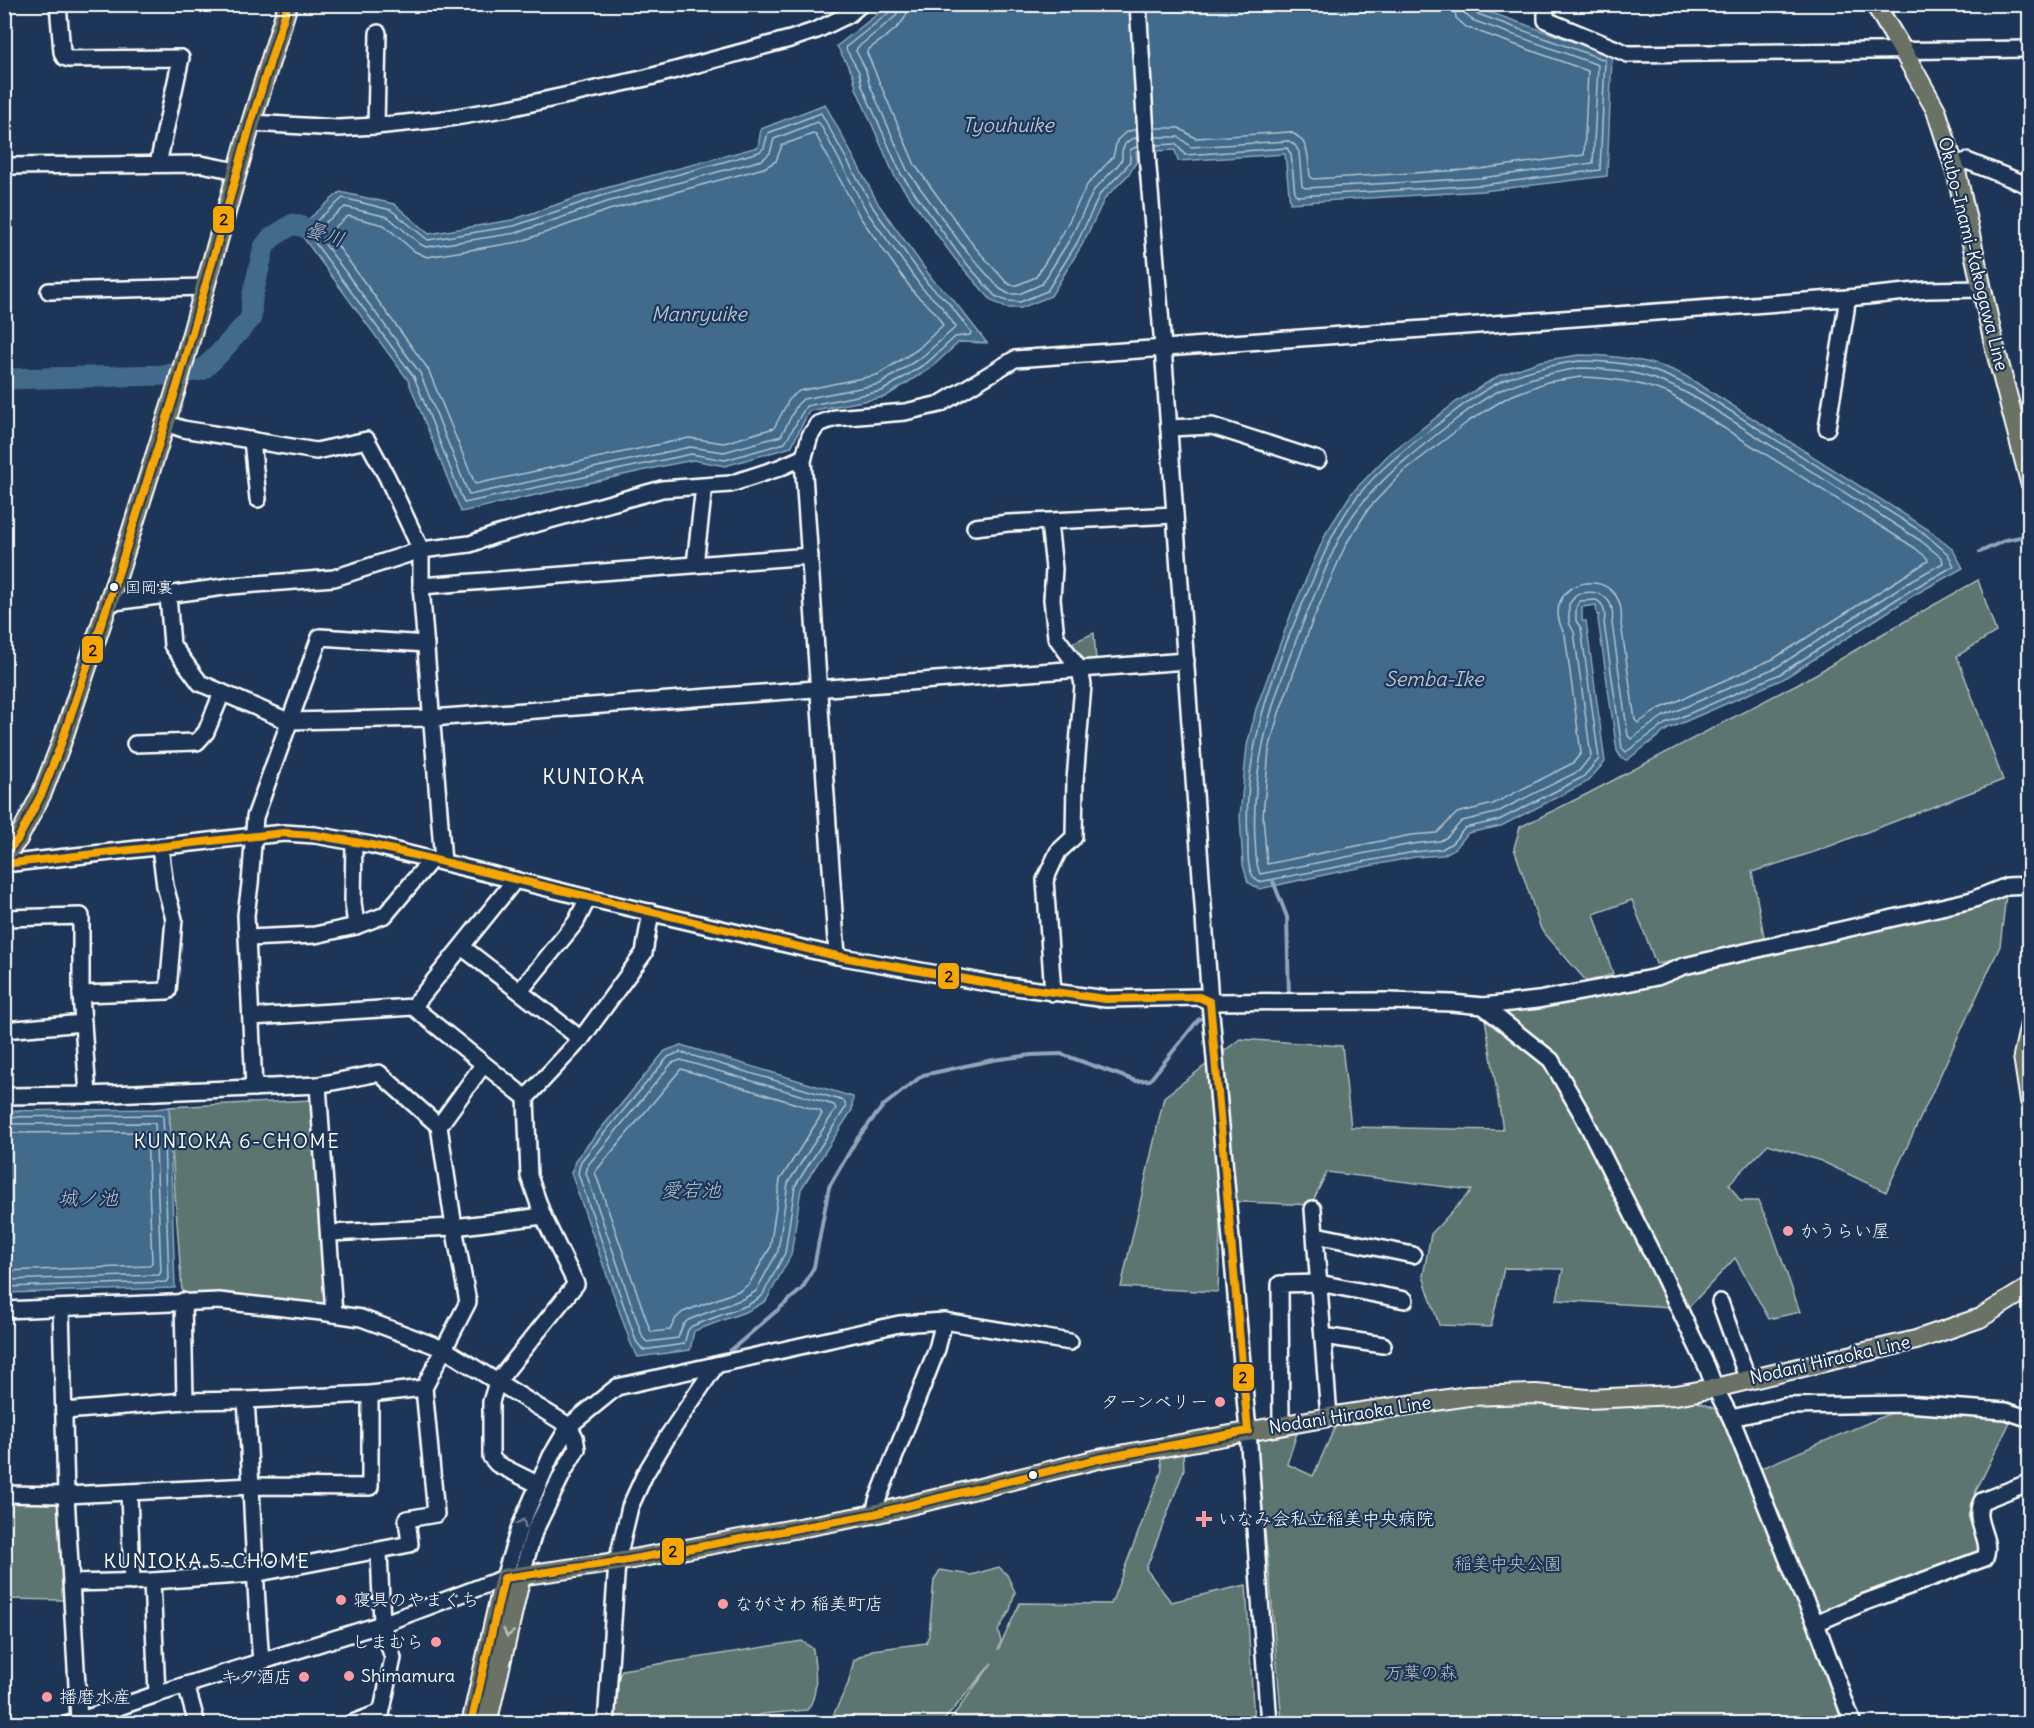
<svg xmlns="http://www.w3.org/2000/svg" width="2034" height="1728" font-family="Delius,'Klee One',sans-serif">
<style>
.green{fill:#5d7470;stroke:#aebab8;stroke-width:1.5}
.water{fill:#426b8a;stroke:#8ea6b9;stroke-width:1.5}
.lines{fill:none;stroke-linecap:round;stroke-linejoin:round}
.shore{stroke:#b3c4d0;stroke-width:1.5}
.stream{stroke:#8ea6b9;stroke-width:4}
.river{stroke:#426b8a;stroke-width:21}
.minor-casing{stroke:#fff;stroke-width:20}
.major-casing{stroke:#fff;stroke-width:22}
.minor{stroke:#1d3557;stroke-width:15}
.major{stroke:#6b7165;stroke-width:18}
.bus-1-casing{stroke:#1d3557;stroke-width:12}
.bus-1{stroke:#f7a600;stroke-width:8}
.oneway{stroke:#6c7c92}
.oneway2{stroke:#bcbfba}
.bus-dot{fill:#fff;stroke:#1d3557;stroke-width:2}
.poi-dot{fill:#ff9aa2;stroke:#1d3557;stroke-width:2}
.labels{text-anchor:middle;stroke-width:4.5;stroke-linejoin:round;paint-order:stroke}
.bus-label{font-size:16px;fill:#fff;stroke:#1d3557;text-anchor:start}
.street-label{font-size:18px;fill:#fff;stroke:#1d3557}
.poi-label{font-size:18px;fill:#fff;stroke:#1d3557;text-anchor:start}
.park-label{font-size:18px;fill:#b6c0bf;stroke:#1d3557}
.water-label{font-size:20px;font-style:italic;fill:#b3c4d0;stroke:#1d3557}
.neighbourhood-label{font-size:20px;letter-spacing:1.5px;fill:#fff;stroke:#1d3557}
.quarter-label{font-size:21px;letter-spacing:1.5px;fill:#fff;stroke:#1d3557}
.line-badge{stroke:#1d3557;stroke-width:2}
.pale-badge-label{font-size:16px;text-anchor:middle;font-weight:bold;fill:#111}
</style>
<rect width="100%" height="100%" fill="#1d3557"/>
<filter id="ink" filterUnits="userSpaceOnUse"><feTurbulence type="fractalNoise" baseFrequency=".0167" numOctaves="2"/><feDisplacementMap in="SourceGraphic" scale="12" xChannelSelector="R" yChannelSelector="G"/><feConvolveMatrix kernelMatrix="1 2 1 2 8 2 1 2 1" color-interpolation-filters="sRGB"/></filter>
<g filter="url(#ink)">
<!-- green -->
<g class="green">
<path d="M 1978,580 L 1996,632 L 1957,656 L 2003,780 L 1817,851 L 1752,872 L 1766,947 L 2007,886 L 2000,946 L 1886,1192 L 1821,1161 L 1768,1144 L 1729,1184 L 1740,1201 L 1758,1201 L 1771,1228 L 1800,1312 L 1769,1319 L 1735,1258 L 1688,1308 L 1557,1300 L 1563,1269 L 1504,1268 L 1491,1327 L 1439,1325 L 1423,1276 L 1431,1234 L 1472,1190 L 1327,1172 L 1311,1205 L 1221,1201 L 1218,1292 L 1121,1287 L 1164,1097 L 1240,1039 L 1342,1046 L 1351,1127 L 1503,1130 L 1483,1006 L 1763,947 L 1656,964 L 1632,900 L 1594,914 L 1613,974 L 1587,982 L 1541,929 L 1514,848 L 1520,827 L 1589,793 L 1816,674 L 1877,637 Z"/>
<path d="M 1094,633 L 1096,661 L 1080,662 L 1067,645 Z"/>
<path d="M 311,1100 L 320,1111 L 325,1304 L 182,1293 L 169,1107 Z"/>
<path d="M 1690,1399 L 1723,1412 L 1796,1590 L 1847,1723 L 1282,1723 L 1269,1571 L 1256,1445 L 1263,1436 L 1297,1433 L 1287,1464 L 1313,1476 L 1336,1425 L 1455,1406 L 1469,1401 L 1607,1408 L 1648,1405 Z"/>
<path d="M 1898,1410 L 2011,1420 L 1976,1491 L 1968,1516 L 1984,1554 L 1818,1613 L 1757,1470 Z"/>
<path d="M 1183,1452 L 1184,1470 L 1146,1569 L 1171,1602 L 1246,1585 L 1254,1723 L 948,1723 L 992,1663 L 942,1723 L 829,1724 L 848,1684 L 854,1660 L 872,1650 L 926,1643 L 929,1635 L 934,1580 L 940,1570 L 971,1575 L 999,1567 L 1007,1575 L 1015,1592 L 1010,1610 L 998,1631 L 1001,1641 L 998,1650 L 1020,1603 L 1111,1604 L 1162,1470 L 1160,1456 Z"/>
<path d="M 62,1502 L 63,1600 L 5,1599 L 5,1503 Z"/>
<path d="M 802,1641 L 813,1649 C 815,1669 820,1694 807,1710 L 763,1714 L 747,1721 L 746,1723 L 609,1724 L 614,1689 L 622,1670 Z"/>
</g>
<!-- water -->
<g class="water">
<path d="M 910,4 L 1469,5 L 1612,55 L 1607,176 L 1483,191 L 1290,203 L 1285,154 L 1178,161 L 1175,150 L 1136,152 L 1137,161 L 1129,174 L 1105,198 L 1082,245 L 1051,296 L 1021,308 L 1006,308 L 992,301 L 955,259 L 895,177 L 856,88 L 853,75 L 837,46 L 889,5 L 908,7 Z"/>
<path d="M 825,104 L 879,205 L 933,280 L 951,297 L 987,343 L 959,342 L 932,367 L 885,397 L 809,411 L 791,447 L 725,466 L 693,460 L 663,466 L 461,512 L 408,380 L 297,229 L 340,192 L 394,204 L 429,234 L 512,220 L 602,189 L 758,147 L 761,129 Z"/>
<path d="M 1579,355 C 1612,355 1644,359 1675,371 C 1687,376 1698,384 1708,390 L 1929,530 L 1953,550 L 1963,568 L 1914,595 L 1783,679 L 1668,729 L 1627,760 L 1622,759 L 1617,751 L 1598,619 L 1599,615 L 1597,615 L 1596,605 L 1582,607 L 1582,621 L 1586,621 L 1605,762 L 1587,782 L 1501,826 L 1468,833 L 1456,848 L 1443,855 L 1415,857 L 1338,872 L 1259,889 L 1248,882 L 1243,865 L 1240,816 L 1247,746 L 1256,709 L 1291,614 L 1326,533 L 1351,494 L 1389,454 L 1456,402 L 1498,376 L 1541,361 Z"/>
<path d="M 681,1045 L 853,1097 L 852,1110 L 801,1189 L 791,1255 L 766,1301 L 750,1310 L 694,1331 L 690,1350 L 638,1357 L 631,1344 L 571,1173 L 576,1159 L 665,1051 Z"/>
<path d="M 169,1107 L 175,1288 L 5,1293 L 5,1111 L 155,1109 Z"/>
</g>
<g class="lines">
<!-- shore -->
<g class="shore">
<path d="M 893,4 L 890,12 L 847,46 L 846,49 L 859,72 L 862,86 L 901,174 L 960,256 L 995,296 L 1007,301 L 1020,302 L 1047,291 L 1077,243 L 1100,194 L 1124,170 L 1130,161 L 1130,150 L 1138,146"/>
<path d="M 900,4 L 896,16 L 857,48 L 856,51 L 866,70 L 869,83 L 907,170 L 966,251 L 1000,289 L 1009,294 L 1019,294 L 1042,284 L 1070,239 L 1094,190 L 1118,165 L 1122,159 L 1122,151 L 1125,144 L 1131,139 L 1137,138"/>
<path d="M 909,4 C 908,26 883,38 868,50 L 867,53 L 915,165 L 973,245 L 1006,282 L 1011,285 L 1017,285 L 1036,277 L 1062,235 L 1087,185 L 1113,157 L 1117,140 L 1126,132 L 1137,129"/>
<path d="M 821,113 L 874,209 L 928,284 L 947,301 L 971,332 L 970,335 L 955,337 L 928,362 L 882,391 L 806,406 L 785,443 L 725,460 L 691,454 L 464,503 L 414,377 L 307,232 L 307,229 L 343,198 L 391,210 L 428,240 L 514,226 L 604,195 L 759,152 L 764,148 L 768,133 Z"/>
<path d="M 817,122 L 820,124 L 867,212 L 922,288 L 941,306 L 956,327 L 923,356 L 880,384 L 803,399 L 797,405 L 781,436 L 724,452 L 690,447 L 469,495 L 420,373 L 316,232 L 317,229 L 345,207 L 388,217 L 420,244 L 426,247 L 516,233 L 607,202 L 762,160 L 770,153 L 774,139 Z"/>
<path d="M 1155,128 L 1179,128 L 1195,138 L 1290,132 C 1310,140 1308,158 1310,176 L 1313,179 L 1480,169 L 1584,155 L 1588,71 L 1466,27 L 1456,18 L 1454,4"/>
<path d="M 813,134 L 816,135 L 860,217 L 915,294 L 935,312 L 943,325 L 918,349 L 877,375 L 799,391 L 790,398 L 774,428 L 724,443 L 689,438 L 475,484 L 428,369 L 329,234 L 330,231 L 348,216 L 384,225 L 414,251 L 427,257 L 519,242 L 609,210 L 764,168 L 776,161 L 782,145 Z"/>
<path d="M 1155,137 L 1179,137 L 1191,147 L 1289,141 L 1295,145 L 1299,152 L 1302,186 L 1305,188 L 1481,178 L 1593,163 L 1598,65 L 1472,20 L 1464,13 L 1463,4"/>
<path d="M 1156,145 L 1176,144 L 1185,155 L 1287,148 L 1291,154 L 1295,194 L 1298,196 L 1482,185 L 1600,170 L 1605,60 L 1475,13 L 1471,10 L 1470,4"/>
<path d="M 1579,361 C 1631,361 1660,369 1705,395 L 1925,534 L 1948,554 L 1954,566 L 1911,590 L 1780,674 L 1665,724 L 1626,752 L 1622,748 L 1604,623 C 1606,615 1604,603 1596,600 L 1580,601 L 1576,607 L 1576,621 L 1581,628 L 1599,759 L 1583,777 L 1499,820 L 1465,828 L 1452,843 L 1442,849 L 1414,852 L 1259,882 C 1246,874 1248,854 1248,840 C 1242,752 1273,671 1308,591 C 1322,559 1334,527 1356,498 C 1377,471 1405,449 1433,428 C 1454,412 1476,394 1500,382 C 1525,370 1552,365 1579,361 Z"/>
<path d="M 1580,368 C 1630,369 1658,376 1701,401 L 1921,541 L 1942,558 L 1943,563 L 1907,583 L 1777,667 L 1662,717 L 1631,739 L 1628,736 L 1612,623 C 1616,598 1600,588 1577,594 L 1569,604 L 1569,623 L 1574,632 L 1591,756 L 1579,771 L 1515,803 L 1496,813 L 1462,821 L 1447,837 L 1440,841 L 1412,844 L 1260,874 C 1255,863 1256,851 1255,839 C 1250,751 1283,669 1317,589 C 1330,559 1342,526 1364,501 C 1387,474 1413,453 1441,431 C 1461,416 1482,398 1505,388 C 1530,377 1554,372 1580,368 Z"/>
<path d="M 1581,377 C 1614,378 1637,382 1668,393 L 1915,548 L 1927,558 L 1928,561 L 1773,659 L 1659,709 L 1638,723 L 1635,720 L 1621,624 C 1629,559 1532,577 1565,635 L 1581,753 L 1573,763 L 1493,804 L 1457,813 L 1437,833 L 1411,835 L 1267,864 L 1263,816 L 1269,750 L 1278,716 L 1312,622 L 1346,544 L 1369,508 L 1404,471 L 1469,421 L 1508,397 L 1547,382 Z"/>
<path d="M 680,1052 L 844,1101 L 846,1107 L 795,1186 L 785,1253 L 762,1296 L 748,1305 L 692,1326 L 688,1330 L 684,1344 L 643,1350 L 636,1341 L 578,1173 L 581,1161 L 668,1057 Z"/>
<path d="M 681,1060 L 834,1105 L 836,1109 L 788,1183 L 778,1251 L 756,1291 L 745,1298 L 688,1320 L 683,1325 L 678,1338 L 647,1342 L 643,1338 L 586,1173 L 588,1165 L 672,1063 Z"/>
<path d="M 681,1069 L 820,1111 L 822,1114 L 780,1180 L 770,1248 L 749,1284 L 741,1290 L 683,1312 L 676,1318 L 670,1330 L 652,1332 L 650,1330 L 595,1172 Z"/>
<path d="M 4,1117 L 163,1115 L 169,1279 L 166,1282 L 4,1287"/>
<path d="M 4,1124 L 155,1123 L 161,1272 L 159,1275 L 4,1280"/>
<path d="M 4,1133 L 147,1132 L 152,1263 L 149,1266 L 4,1271"/>
</g>
<!-- stream -->
<g class="stream">
<path d="M 1980,552 L 2006,540 L 2030,535"/>
<path d="M 1273,881 L 1287,917 L 1289,997"/>
<path d="M 730,1351 L 802,1289 L 814,1267 L 829,1187 L 857,1139 L 883,1106 L 923,1075 L 993,1060 L 1031,1055 L 1061,1054 L 1136,1081 L 1150,1080 L 1198,1020 L 1206,1016"/>
<path d="M 615,1708 L 617,1674"/>
</g>
<!-- river -->
<path class="river" d="M 4,379 L 166,375 L 202,370 L 216,357 L 251,318 L 252,298 L 264,247 L 271,238 L 293,224 L 326,234"/>
<defs>
<g id="minor">
<path d="M 58,4 L 62,52 L 64,57 L 69,59 L 181,58 L 158,164"/>
<path d="M 1138,4 L 1148,167 L 1163,347 L 1210,1002 L 1248,1431 L 1269,1724"/>
<path d="M 1546,4 L 1546,20 L 1628,54 L 2030,49"/>
<path d="M 251,123 L 338,128 L 376,126 L 444,119 L 509,108 L 646,78 L 790,39 L 817,30 L 848,15 L 861,4"/>
<path d="M 376,126 L 378,33"/>
<path d="M 1953,165 L 1967,161 L 2030,186"/>
<path d="M 4,166 L 201,164 L 237,171"/>
<path d="M 49,291 L 205,287"/>
<path d="M 165,423 L 183,429 L 316,451 L 367,440 L 387,477 L 421,550 L 421,586 L 443,862"/>
<path d="M 1169,428 L 1212,426 L 1318,460"/>
<path d="M 1827,428 L 1846,310 L 1847,298"/>
<path d="M 252,440 L 258,499"/>
<path d="M 1049,522 L 1054,569 L 1052,599 L 1056,637 L 1080,670 L 1083,685 L 1075,780 L 1074,837 L 1058,852 L 1045,880 L 1053,993"/>
<path d="M 975,527 L 1008,523 L 1175,515"/>
<path d="M 695,564 L 704,487"/>
<path d="M 421,586 L 810,556"/>
<path d="M 168,595 L 172,645 L 200,683 L 288,721 L 431,718 L 1186,661"/>
<path d="M 107,603 L 231,586 L 334,578 L 421,550 L 470,544 L 495,535 L 662,489 L 730,484 L 779,468 L 804,457"/>
<path d="M 135,744 L 197,742 L 206,732 L 222,693"/>
<path d="M 354,841 L 353,902 L 356,926"/>
<path d="M 4,864 L 254,836 L 284,833 L 315,835 L 372,845 L 588,898 L 837,956 L 993,984 L 1106,999 L 1199,997 L 1210,1002 L 1387,1001 L 1452,1003 L 1483,1006 L 1538,1000 L 1586,991 L 1657,977 L 1684,966 L 1972,900 L 2007,886 L 2030,885"/>
<path d="M 4,918 L 81,916 L 81,994 L 88,1095"/>
<path d="M 248,938 L 315,935 L 356,926 L 385,915 L 431,860"/>
<path d="M 462,947 L 581,1039"/>
<path d="M 837,956 L 803,460 L 810,436 L 818,424 L 835,418 L 905,412 L 940,404 L 1015,359 L 1847,298 L 1927,290 L 1982,289"/>
<path d="M 520,991 L 576,922 L 588,898"/>
<path d="M 81,994 L 168,991 L 174,919 L 165,886 L 160,847"/>
<path d="M 1483,1006 L 1551,1060 L 1583,1116 L 1663,1275 L 1707,1367 L 1715,1388 L 1731,1418 L 1800,1590 L 1816,1623 L 1853,1724"/>
<path d="M 413,1007 L 515,880"/>
<path d="M 251,1017 L 413,1007 L 526,1098"/>
<path d="M 4,1030 L 83,1023"/>
<path d="M 254,1088 L 246,915 L 250,884 L 255,817 L 320,637 L 426,644"/>
<path d="M 4,1096 L 88,1095 L 318,1085 L 334,1314"/>
<path d="M 439,1126 L 483,1065"/>
<path d="M 1313,1209 L 1329,1417"/>
<path d="M 330,1233 L 454,1227 L 543,1216"/>
<path d="M 1316,1235 L 1413,1255"/>
<path d="M 183,1301 L 185,1401"/>
<path d="M 1720,1302 L 1748,1380"/>
<path d="M 61,1308 L 66,1495 L 79,1720"/>
<path d="M 4,1310 L 219,1301 L 321,1312 L 361,1318 L 444,1349 L 569,1426 L 575,1437 L 577,1449 L 564,1471 L 534,1532 L 521,1576"/>
<path d="M 944,1321 L 1070,1342"/>
<path d="M 1323,1336 L 1383,1345"/>
<path d="M 246,1400 C 252,1488 254,1574 261,1662"/>
<path d="M 65,1411 L 185,1401 L 246,1400 L 370,1394 L 424,1388"/>
<path d="M 1731,1418 L 1786,1406 L 1905,1404 L 2006,1411 L 2030,1419"/>
<path d="M 1281,1425 L 1280,1284 L 1319,1283 L 1405,1300"/>
<path d="M 539,1485 L 497,1464 L 491,1457 L 491,1402 L 497,1382 L 576,1284 L 543,1216 L 529,1176 L 526,1098 L 581,1039 L 644,953 L 651,912"/>
<path d="M 129,1492 L 132,1582"/>
<path d="M 4,1494 L 66,1495 L 252,1486 L 370,1487 L 370,1394"/>
<path d="M 152,1581 L 157,1694"/>
<path d="M 71,1583 L 152,1581 L 254,1574 L 410,1544 L 407,1519 L 436,1514 L 424,1388 L 468,1302 L 454,1227 L 439,1126 L 379,1073 L 318,1085"/>
<path d="M 1816,1623 L 1860,1604 L 1985,1558 C 1993,1539 1971,1521 1982,1501 L 2030,1482"/>
<path d="M 186,1685 L 197,1724"/>
<path d="M 69,1724 L 157,1694 L 382,1624 L 504,1578 L 519,1529 L 551,1456 L 569,1426 L 617,1387 L 899,1324 L 944,1321 L 937,1349 L 877,1501 L 874,1514"/>
<path d="M 350,1724 L 381,1712"/>
<path d="M 379,1724 L 393,1658 L 382,1624 L 379,1551"/>
<path d="M 606,1724 L 617,1562 L 630,1507 L 645,1474 L 668,1436 L 716,1365"/>
</g>
<g id="major">
<path d="M 1875,4 L 1903,51 L 1936,110 L 1957,175 L 1994,344 L 2030,482"/>
<path d="M 4,856 L 18,839 L 42,793 L 61,744 L 118,574 L 178,383 L 251,123 L 288,4"/>
<path d="M 2030,1024 L 2023,1056 L 2030,1101"/>
<path d="M 471,1724 L 504,1578 L 617,1562 L 874,1514 L 1098,1459 L 1329,1417 L 1468,1396 L 1536,1394 L 1587,1399 L 1676,1395 L 1715,1388 L 1916,1340 L 1980,1318 L 2030,1287"/>
<path d="M 487,1724 L 521,1576"/>
</g>
</defs>
<!-- minor casing -->
<use href="#minor" class="minor-casing"/>
<!-- major casing -->
<use href="#major" class="major-casing"/>
<!-- minor -->
<use href="#minor" class="minor"/>
<!-- major -->
<use href="#major" class="major"/>
<defs>
<g id="bus-1">
<path d="M 4,855 L 18,839 L 42,793 L 61,744 L 118,574 L 178,383 L 251,123 L 288,4"/>
<path d="M 4,864 L 284,833 L 315,835 L 372,845 L 837,956 L 993,984 L 1106,999 L 1199,997 L 1210,1002 L 1248,1431 L 1098,1459 L 874,1514 L 617,1562 L 504,1578 L 471,1724"/>
</g>
</defs>
<!-- bus-1 casing -->
<use href="#bus-1" class="bus-1-casing"/>
<!-- bus-1 -->
<use href="#bus-1" class="bus-1"/>
</g>
<!-- one-way arrows -->
<defs><path id="oneway-chevron" d="M-2-3.5L2.5 0L-2 3.5" fill="none" stroke-width="1.6" stroke-linecap="round" stroke-linejoin="round" transform="scale(1.5)"/></defs>
<use class="oneway" href="#oneway-chevron" transform="translate(522 1523) rotate(-66)"/>
<use class="oneway2" href="#oneway-chevron" transform="translate(508 1633) rotate(103)"/>
</g>
<!-- markers -->
<g class="bus-dot">
<circle cx="114" cy="587" r="5"/>
<circle cx="1033" cy="1475" r="5"/>
</g>
<g class="poi-dot">
<circle cx="1788" cy="1231" r="6"/>
<circle cx="1220" cy="1402" r="6"/>
<path d="M1201 1510h6v6h6v6h-6v6h-6v-6h-6v-6h6z"/>
<circle cx="341" cy="1600" r="6"/>
<circle cx="723" cy="1604" r="6"/>
<circle cx="436" cy="1642" r="6"/>
<circle cx="349" cy="1676" r="6"/>
<circle cx="304" cy="1677" r="6"/>
<circle cx="47" cy="1697" r="6"/>
</g>
<g class="labels">
<!-- bus labels -->
<g class="bus-label">
<text x="125" y="593">国岡裏</text>
</g>
<!-- street labels -->
<g class="street-label">
<text transform="translate(1973 254) rotate(76)" y="6">Okubo-Inami-Kakogawa Line</text>
<text transform="translate(1830 1360) rotate(-13)" y="6">Nodani Hiraoka Line</text>
<text transform="translate(1350 1415) rotate(-9)" y="6">Nodani Hiraoka Line</text>
</g>
<!-- poi labels -->
<g class="poi-label">
<text x="1800" y="1237">かうらい屋</text>
<text x="1208" y="1408" text-anchor="end">ターンベリー</text>
<text x="1218" y="1525">いなみ会私立稲美中央病院</text>
<text x="353" y="1606">寝具のやまぐち</text>
<text x="735" y="1610">ながさわ 稲美町店</text>
<text x="424" y="1648" text-anchor="end">しまむら</text>
<text x="361" y="1682">Shimamura</text>
<text x="292" y="1683" text-anchor="end">キタ酒店</text>
<text x="59" y="1703">播磨水産</text>
</g>
<!-- park labels -->
<g class="park-label">
<text x="1508" y="1570">稲美中央公園</text>
<text x="1421" y="1679">万葉の森</text>
</g>
<!-- water labels -->
<g class="water-label">
<text x="1008" y="132">Tyouhuike</text>
<text transform="translate(325 234) rotate(18)" y="7">曇川</text>
<text x="699" y="321">Manryuike</text>
<text x="1434" y="686">Semba-Ike</text>
<text x="691" y="1197">愛宕池</text>
<text x="88" y="1205">城ノ池</text>
</g>
<!-- neighbourhood labels -->
<g class="neighbourhood-label">
<text x="237" y="1148">KUNIOKA 6-CHOME</text>
<text x="207" y="1568">KUNIOKA 5-CHOME</text>
</g>
<!-- quarter labels -->
<g class="quarter-label">
<text x="594" y="784">KUNIOKA</text>
</g>
</g>
<g class="line-badge">
<rect x="212" y="205" width="23" height="29" rx="6" fill="#f7a600"/>
<rect x="81" y="635" width="23" height="29" rx="6" fill="#f7a600"/>
<rect x="937" y="962" width="23" height="28" rx="6" fill="#f7a600"/>
<rect x="1232" y="1363" width="23" height="29" rx="6" fill="#f7a600"/>
<rect x="661" y="1537" width="24" height="29" rx="6" fill="#f7a600"/>
</g>
<g class="pale-badge-label">
<text x="224" y="225">2</text>
<text x="93" y="656">2</text>
<text x="949" y="982">2</text>
<text x="1243" y="1383">2</text>
<text x="673" y="1557">2</text>
</g>
<!-- margin -->
<rect width="2034" height="1728" fill="none" stroke="#1d3557" stroke-width="24"/>
<rect x="12" y="12" width="2010" height="1704" fill="none" stroke="#fff" stroke-width="2" filter="url(#ink)"/>
</svg>
